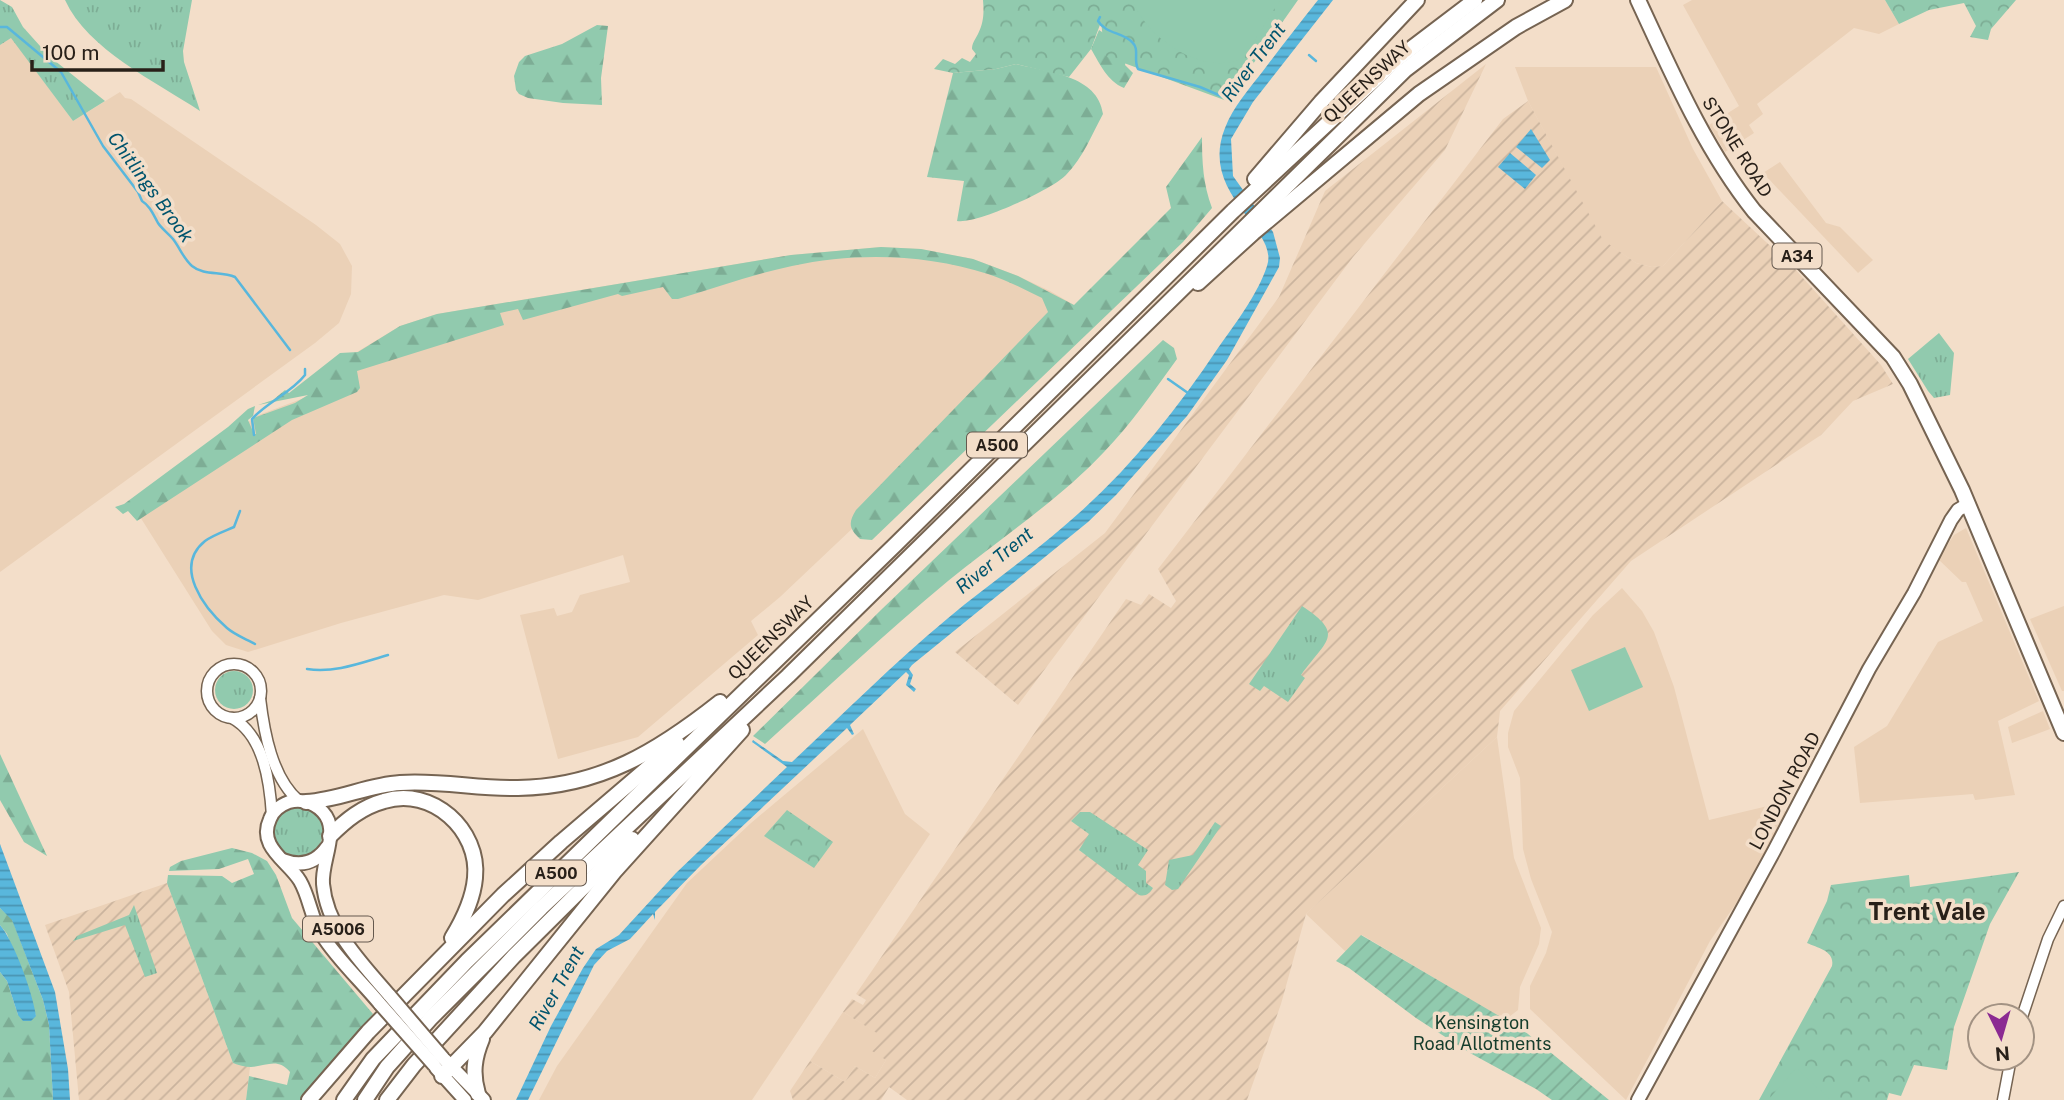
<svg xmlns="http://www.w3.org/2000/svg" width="2064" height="1100" font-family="'Public Sans',sans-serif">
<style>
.built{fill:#ebd1b7}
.industrial{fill:url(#industrial-furrows)}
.grass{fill:url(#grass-tufts)}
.forest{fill:url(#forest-firs)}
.park{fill:url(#park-crowns)}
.garden{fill:url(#garden-furrows)}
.pitch{fill:#91caae}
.water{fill:url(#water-rules)}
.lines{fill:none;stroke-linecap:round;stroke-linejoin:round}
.stream{stroke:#59b7dc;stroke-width:2.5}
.minor-casing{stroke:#766452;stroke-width:13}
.major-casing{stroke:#766452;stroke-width:16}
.highway-casing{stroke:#766452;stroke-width:18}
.minor{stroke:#fff;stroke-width:10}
.major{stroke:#fff;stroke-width:12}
.highway{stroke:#fff;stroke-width:14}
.major-bridge-casing{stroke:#766452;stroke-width:16;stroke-linecap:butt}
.major-bridge{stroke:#fff;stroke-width:12}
.labels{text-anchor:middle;stroke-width:7;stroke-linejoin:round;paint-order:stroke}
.shield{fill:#f3dec9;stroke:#65594e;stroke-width:2}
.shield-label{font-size:16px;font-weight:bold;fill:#282019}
.street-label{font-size:18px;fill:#282019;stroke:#f3dec9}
.park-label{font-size:18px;fill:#153d2c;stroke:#f3dec9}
.water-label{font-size:19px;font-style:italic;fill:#00546d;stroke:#f3dec9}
.district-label{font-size:24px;font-weight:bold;fill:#282019;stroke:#f3dec9}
</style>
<defs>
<pattern id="industrial-furrows" width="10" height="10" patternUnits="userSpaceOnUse" patternTransform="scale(1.75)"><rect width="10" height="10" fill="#ebd1b7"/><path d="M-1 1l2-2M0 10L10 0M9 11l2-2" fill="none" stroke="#cab39d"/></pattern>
<pattern id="grass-tufts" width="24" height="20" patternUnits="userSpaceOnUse" patternTransform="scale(1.75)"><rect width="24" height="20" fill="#91caae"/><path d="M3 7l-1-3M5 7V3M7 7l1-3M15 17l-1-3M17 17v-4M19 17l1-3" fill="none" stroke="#7dad95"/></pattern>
<pattern id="forest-firs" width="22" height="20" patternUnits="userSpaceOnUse" patternTransform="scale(1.75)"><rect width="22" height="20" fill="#91caae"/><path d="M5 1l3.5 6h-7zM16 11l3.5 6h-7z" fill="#7dad95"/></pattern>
<pattern id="park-crowns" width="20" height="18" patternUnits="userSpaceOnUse" patternTransform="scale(1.75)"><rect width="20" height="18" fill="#91caae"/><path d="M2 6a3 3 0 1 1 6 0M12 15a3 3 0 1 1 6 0" fill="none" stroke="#7dad95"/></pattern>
<pattern id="garden-furrows" width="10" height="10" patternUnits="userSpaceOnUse" patternTransform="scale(1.75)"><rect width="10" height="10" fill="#91caae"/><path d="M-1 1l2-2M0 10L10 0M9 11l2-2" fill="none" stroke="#7dad95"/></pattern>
<pattern id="water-rules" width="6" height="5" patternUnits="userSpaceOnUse" patternTransform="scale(1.75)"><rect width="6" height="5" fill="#59b7dc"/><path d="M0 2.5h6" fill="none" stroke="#4a94b2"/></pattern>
</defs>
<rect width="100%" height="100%" fill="#f3dec9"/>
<!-- built -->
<g class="built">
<path d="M 1692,0 L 1885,0 L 1899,24 L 1879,34 L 1854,28 L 1757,104 L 1763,114 L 1749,125 L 1754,133 L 1725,152 L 1709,125 L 1739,106 L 1683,5 Z"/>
<path d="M 11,37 L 73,121 L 120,92 L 125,98 L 131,99 L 316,225 L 340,244 L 352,266 L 351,294 L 339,323 L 315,343 L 0,572 L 0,45 Z"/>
<path d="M 1515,67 L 1656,67 L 1693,149 L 1722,201 L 1663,266 L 1652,267 L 1636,263 L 1602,240 L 1528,101 Z"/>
<path d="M 1780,162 L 1826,223 L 1840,227 L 1873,260 L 1858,273 L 1763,173 Z"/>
<path d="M 881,247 L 921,249 L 973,259 L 1018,276 L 1050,291 L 1074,305 L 893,490 L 780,597 L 751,621 L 758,635 L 638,737 L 558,759 L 520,615 L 554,608 L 557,616 L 572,612 L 580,595 L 630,582 L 623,555 L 478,600 L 444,595 L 341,623 L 248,652 L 226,645 L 212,631 L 137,512 L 256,416 L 304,398 L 328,380 L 357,352 L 400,326 L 437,314 L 791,255 Z"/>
<path d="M 1966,528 L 2039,701 L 1998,721 L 2015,795 L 1975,800 L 1973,794 L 1860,803 L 1854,747 L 1887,726 L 1938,642 L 1983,621 L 1966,582 L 1962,582 L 1938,559 L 1954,535 Z"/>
<path d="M 1622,588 L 1642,611 L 1654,632 L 1674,687 L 1709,820 L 1772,805 L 1788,813 L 1742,895 L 1710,941 L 1626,1100 L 1530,1009 L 1530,986 L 1546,953 L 1552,932 L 1531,879 L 1523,849 L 1520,778 L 1508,747 L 1508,733 L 1514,711 L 1593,615 Z"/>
<path d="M 2064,606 L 2064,691 L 2062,691 L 2030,619 Z"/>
<path d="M 2043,711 L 2050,729 L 2012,743 L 2008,727 Z"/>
<path d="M 863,729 L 905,814 L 930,834 L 752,1100 L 539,1100 L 557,1066 L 687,883 L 751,823 Z"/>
<path d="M 1497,737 L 1514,858 L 1541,928 L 1539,944 L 1520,987 L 1518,1010 L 1505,1020 L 1362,935 L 1346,952 L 1306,914 Z"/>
<path d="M 843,1012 L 881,1035 L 886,1060 L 875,1078 L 855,1066 L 845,1082 L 810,1061 Z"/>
</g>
<!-- industrial -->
<g class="industrial">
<path d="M 1486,64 L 1445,150 L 1353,257 L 1018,705 L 955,652 L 1105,533 L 1279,297 L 1325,191 Z"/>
<path d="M 1528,101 L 1603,240 L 1636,263 L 1652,267 L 1663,266 L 1722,201 L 1794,268 L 1881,365 L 1893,384 L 1853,401 L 1821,435 L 1631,561 L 1500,711 L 1497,737 L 1306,914 L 1281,1004 L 1247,1100 L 907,1100 L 889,1087 L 881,1100 L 793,1100 L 790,1091 L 810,1061 L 845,1082 L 855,1066 L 875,1078 L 886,1060 L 872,1051 L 880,1035 L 843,1012 L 852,999 L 863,1005 L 866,1000 L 856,994 L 1126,599 L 1141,605 L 1149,594 L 1171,608 L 1176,601 L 1158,569 L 1503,119 Z"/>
<path d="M 167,883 L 233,1063 L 250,1067 L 246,1100 L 79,1100 L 69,992 L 45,925 Z"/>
</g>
<!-- grass -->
<g class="grass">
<path d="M 0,0 L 12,7 L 23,27 L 49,56 L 105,101 L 73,121 L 11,38 L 0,45 Z"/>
<path d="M 65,0 L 192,0 L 183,51 L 184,62 L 200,111 C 155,81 88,50 65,0 Z"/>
<path d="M 1939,333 L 1954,353 L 1950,395 L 1934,398 L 1928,391 L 1908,359 Z"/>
<path d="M 1302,606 C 1346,635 1326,640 1301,675 L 1305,678 L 1288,702 L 1264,686 L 1260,691 L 1249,684 Z"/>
<circle cx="234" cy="690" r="19"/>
<circle cx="298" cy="832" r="25"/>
<path d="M 1080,812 L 1090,812 L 1148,850 L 1138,865 L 1146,871 L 1146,883 L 1153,888 C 1150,893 1146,897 1139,895 L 1079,850 L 1089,834 L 1071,821 Z"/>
<path d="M 1215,822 L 1221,826 L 1178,889 L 1172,890 L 1165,885 L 1169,860 L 1193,855 Z"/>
<path d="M 134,905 L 157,973 L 145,977 L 125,925 L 73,941 L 77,936 L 129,915 Z"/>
</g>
<!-- forest -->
<g class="forest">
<path d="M 597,25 L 608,26 L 601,78 L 602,105 L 563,103 L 528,98 L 519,94 L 516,90 L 514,76 L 519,62 L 525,56 L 562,44 Z"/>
<path d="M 1099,30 L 1125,47 L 1128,52 L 1125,65 L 1133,73 L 1124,88 C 1107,81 1100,64 1091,49 Z"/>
<path d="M 1016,64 C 1047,72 1098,75 1103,114 C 1092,134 1083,158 1066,175 C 1053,189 976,225 957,221 L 964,181 L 927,177 L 953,73 L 996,69 Z"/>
<path d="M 1202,137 C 1202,162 1203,184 1212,208 L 1183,242 L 872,540 L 860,539 C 849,529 848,523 856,510 L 1048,312 L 1042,298 C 1025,290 1007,280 988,274 C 925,254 856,252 792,266 C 753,274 715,288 678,299 L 672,299 L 663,287 L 622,296 L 618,294 L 523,320 L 518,309 L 500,313 L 504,325 L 357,371 L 360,388 L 357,392 L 292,420 L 137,521 L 128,511 L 123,514 L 115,507 L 124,504 L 228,427 L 248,409 L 255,406 L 253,416 L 248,420 L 254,434 L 256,434 L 253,418 L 295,403 L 308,395 L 258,405 L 273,400 L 285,390 L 289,393 L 340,353 L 358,352 L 400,326 L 437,314 L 791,255 L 881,247 L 921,249 L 973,259 L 1018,276 L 1074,305 L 1171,208 L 1166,187 Z"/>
<path d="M 1163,340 L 1174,348 L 1177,359 C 1154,391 1131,424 1104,452 C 1058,501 1000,538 948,581 C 885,633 826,689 765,744 L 753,736 L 882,609 Z"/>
<path d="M 0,754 L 47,856 L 24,842 L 0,800 Z"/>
<path d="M 232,848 L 252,853 L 267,861 L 276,875 L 292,918 L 373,1014 L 300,1100 L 246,1100 L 249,1076 L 287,1085 L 290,1072 C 278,1057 266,1066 251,1067 C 245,1067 238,1065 233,1063 L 167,883 L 168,875 L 222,876 L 232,883 L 254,874 L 248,859 L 219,869 L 169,871 L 170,867 L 181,861 Z"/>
<path d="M 0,908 L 12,919 L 43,1000 L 49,1025 L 53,1100 L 0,1100 L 0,972 L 7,981 L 18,1015 L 36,1016 L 7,934 L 0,925 Z"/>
</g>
<!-- park -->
<g class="park">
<path d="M 983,0 L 1298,0 L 1227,101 L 1105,56 L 1101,22 L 1091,49 L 1069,77 L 1016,64 L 996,69 L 953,73 L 934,69 L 943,59 L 955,64 L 962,58 L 970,62 L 976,54 L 972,49 C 972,43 975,40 978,34 C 984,22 984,12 983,0 Z"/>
<path d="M 1885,0 L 2016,0 L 1991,29 L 1988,40 L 1970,37 L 1976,26 L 1964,3 L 1929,10 L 1899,24 Z"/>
<path d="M 787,810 L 833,842 L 814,868 L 764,836 Z"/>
<path d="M 2019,872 L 1990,924 L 1954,1027 L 1947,1070 L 1914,1065 L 1901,1096 L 1889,1093 L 1887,1100 L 1759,1100 L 1832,966 C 1835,951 1818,948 1807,943 L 1827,901 L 1831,885 L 1909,875 L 1910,887 Z"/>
</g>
<!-- garden -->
<path class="garden" d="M 1361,935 L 1523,1030 L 1609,1100 L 1552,1100 L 1536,1089 L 1470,1053 L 1416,1018 L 1349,968 L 1336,961 Z"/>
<!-- pitch -->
<g class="pitch">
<path d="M 1133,0 L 1280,0 L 1244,57 C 1206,79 1145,38 1133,0 Z"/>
<path d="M 1625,647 L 1643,687 L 1589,711 L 1571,670 Z"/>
<path d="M 1796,1068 L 1831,1100 L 1768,1100 Z"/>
</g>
<!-- water -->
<g class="water">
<path d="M 1318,0 L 1333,0 L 1253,102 L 1231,139 L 1233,176 L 1273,232 L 1280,258 L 1279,267 L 1227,360 L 1187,416 L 1116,495 L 1088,522 L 912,665 L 909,669 L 913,675 L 910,684 L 916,689 L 914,692 L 906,685 L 909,675 L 906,672 L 850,725 L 854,734 L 852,735 L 847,728 L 701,865 L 655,912 L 655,920 L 653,914 L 630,939 L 607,951 L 594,965 L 528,1100 L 516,1100 L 551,1026 L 583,968 L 596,949 L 619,935 L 676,873 L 787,767 L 752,742 L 753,740 L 783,761 L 792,762 C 843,714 893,664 947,619 C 985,587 1026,559 1063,527 C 1124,476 1174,414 1218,348 C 1235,324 1258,294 1267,266 C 1280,229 1198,195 1225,128 C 1233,107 1249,89 1263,71 C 1281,47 1299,24 1318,0 Z"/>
<path d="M 1531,129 L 1550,160 L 1542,168 L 1516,147 Z"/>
<path d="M 1510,153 L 1536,175 L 1525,189 L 1498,167 Z"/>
<path d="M 0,844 L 55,992 L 68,1069 L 70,1100 L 53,1100 L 49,1025 L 43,1000 L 12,920 L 0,908 Z"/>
<path d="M 0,925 C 14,941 33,994 36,1016 L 31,1021 L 23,1021 L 18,1015 L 7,981 L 0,972 Z"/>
</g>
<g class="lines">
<!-- stream -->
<g class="stream">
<path d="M 1100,17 L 1098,21 C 1106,34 1122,32 1132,42 C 1140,49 1133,60 1138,69 L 1200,87 L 1228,99"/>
<path d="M 0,27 L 7,27 L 61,72 L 103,146 L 138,192 L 142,201 C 150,206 153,214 158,223 C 162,229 168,233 173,239 C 180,248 183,258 192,266 C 204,276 221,271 235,277 L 290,350"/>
<path d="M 1309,55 L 1316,61"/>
<path d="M 1168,379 L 1188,393"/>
<path d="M 254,435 L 252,419 C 267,402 291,393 305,375 L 305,369"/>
<path d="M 240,511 L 234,527 C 225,531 213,535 205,541 C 173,567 204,608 227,628 C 235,635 246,639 255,644"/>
<path d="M 307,669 C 336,673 360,663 388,655"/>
</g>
<defs>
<g id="minor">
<circle cx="234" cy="691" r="27"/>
<path d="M 260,698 C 264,732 272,778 299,801"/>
<path d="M 232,718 C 264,735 270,783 272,816"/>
<path d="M 2022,1017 L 2048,939 L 2064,906"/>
<path d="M 2003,1100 L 2011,1058"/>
</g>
<g id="major">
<path d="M 283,860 C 301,867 316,863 327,847"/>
<path d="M 380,1004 C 362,982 337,959 322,935 C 311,919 310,898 300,881 C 288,861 257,847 270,819 C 273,811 281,805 289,802 C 303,798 318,804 326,816 C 338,835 321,863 323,884 C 327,929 362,963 390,996"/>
<path d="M 445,1060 L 484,1100"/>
<path d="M 436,1068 L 465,1100"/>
<path d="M 1638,1100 L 1774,851 L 1869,669 L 1914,593 L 1951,520 L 1958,510 L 1968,504"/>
</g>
<g id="highway">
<path d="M 1638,0 C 1672,73 1704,148 1754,211 L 1893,357 L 1910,384 L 1962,490 L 2064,733"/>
<path d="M 1255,179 L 1321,102 L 1417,0"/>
<path d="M 1198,283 L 1253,233 L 1419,94 L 1516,27 L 1565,0"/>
<path d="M 306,802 C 339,800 368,785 400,783 C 440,780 478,789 518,788 C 600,787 658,751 720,702"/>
<path d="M 330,836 C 346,820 362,807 384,801 C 432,786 480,830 475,878 C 473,900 463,920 452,938"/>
<path d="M 442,1076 L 485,1032 L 614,872 L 742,730"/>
<path d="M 478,1094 C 472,1074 474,1058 482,1039"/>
<path d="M 309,1100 L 368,1032 L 503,895 L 561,842 L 677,743"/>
<path d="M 344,1100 L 373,1059 L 467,961 L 896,544 L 1233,211 L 1396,60 L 1475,0"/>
<path d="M 365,1100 L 387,1067 L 430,1019 L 541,908 L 788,676 L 1405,70 L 1497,0"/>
<path d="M 387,1100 L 414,1065 L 514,956 L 632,839"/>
</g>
</defs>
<!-- minor casing -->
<use href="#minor" class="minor-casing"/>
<!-- major casing -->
<use href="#major" class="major-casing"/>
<!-- highway casing -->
<use href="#highway" class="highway-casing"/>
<!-- minor -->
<use href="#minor" class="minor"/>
<!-- major -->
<use href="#major" class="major"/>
<!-- highway -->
<use href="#highway" class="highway"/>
<defs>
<g id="major-bridge">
<path d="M 390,996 L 443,1058"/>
<path d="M 380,1004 L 434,1065"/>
</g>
</defs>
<!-- major-bridge casing -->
<use href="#major-bridge" class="major-bridge-casing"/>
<!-- major-bridge -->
<use href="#major-bridge" class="major-bridge"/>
</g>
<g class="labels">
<!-- shield labels -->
<g class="shield">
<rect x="1772.5" y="243.5" width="49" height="25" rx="5"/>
<rect x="967" y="432.5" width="60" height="25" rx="5"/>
<rect x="526" y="860.5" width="60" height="25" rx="5"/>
<rect x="303" y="916.5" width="70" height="25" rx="5"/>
</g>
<g class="shield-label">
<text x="1797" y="262">A34</text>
<text x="997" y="451">A500</text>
<text x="556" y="879">A500</text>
<text x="338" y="935">A5006</text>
</g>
<!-- street labels -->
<g class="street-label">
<text transform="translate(1367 82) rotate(-43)" y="6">QUEENSWAY</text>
<text transform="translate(1737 147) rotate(58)" y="6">STONE ROAD</text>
<text transform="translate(771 638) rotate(-44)" y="6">QUEENSWAY</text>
<text transform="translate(1785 791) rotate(-62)" y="6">LONDON ROAD</text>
</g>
<!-- park labels -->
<g class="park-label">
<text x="1482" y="1029">Kensington<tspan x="1482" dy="21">Road Allotments</tspan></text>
</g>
<!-- water labels -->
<g class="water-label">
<text transform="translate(1253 62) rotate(-53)" y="7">River Trent</text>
<text transform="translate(151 187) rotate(54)" y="7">Chitlings Brook</text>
<text transform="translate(994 560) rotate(-39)" y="7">River Trent</text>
<text transform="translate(556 988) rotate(-61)" y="7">River Trent</text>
</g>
<!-- district labels -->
<g class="district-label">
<text x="1927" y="920">Trent Vale</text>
</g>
</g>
<!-- north arrow -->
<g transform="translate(2001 1037) rotate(175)"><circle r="33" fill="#f3dec9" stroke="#a29283" stroke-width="2"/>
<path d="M0-5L12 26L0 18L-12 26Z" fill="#8b2a92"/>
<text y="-10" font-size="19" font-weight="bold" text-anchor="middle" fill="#282019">N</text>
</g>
<!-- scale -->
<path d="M32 60v10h131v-10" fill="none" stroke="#282019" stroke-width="3.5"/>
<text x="42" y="60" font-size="21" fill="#282019" stroke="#f3dec9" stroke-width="5" paint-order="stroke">100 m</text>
</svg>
